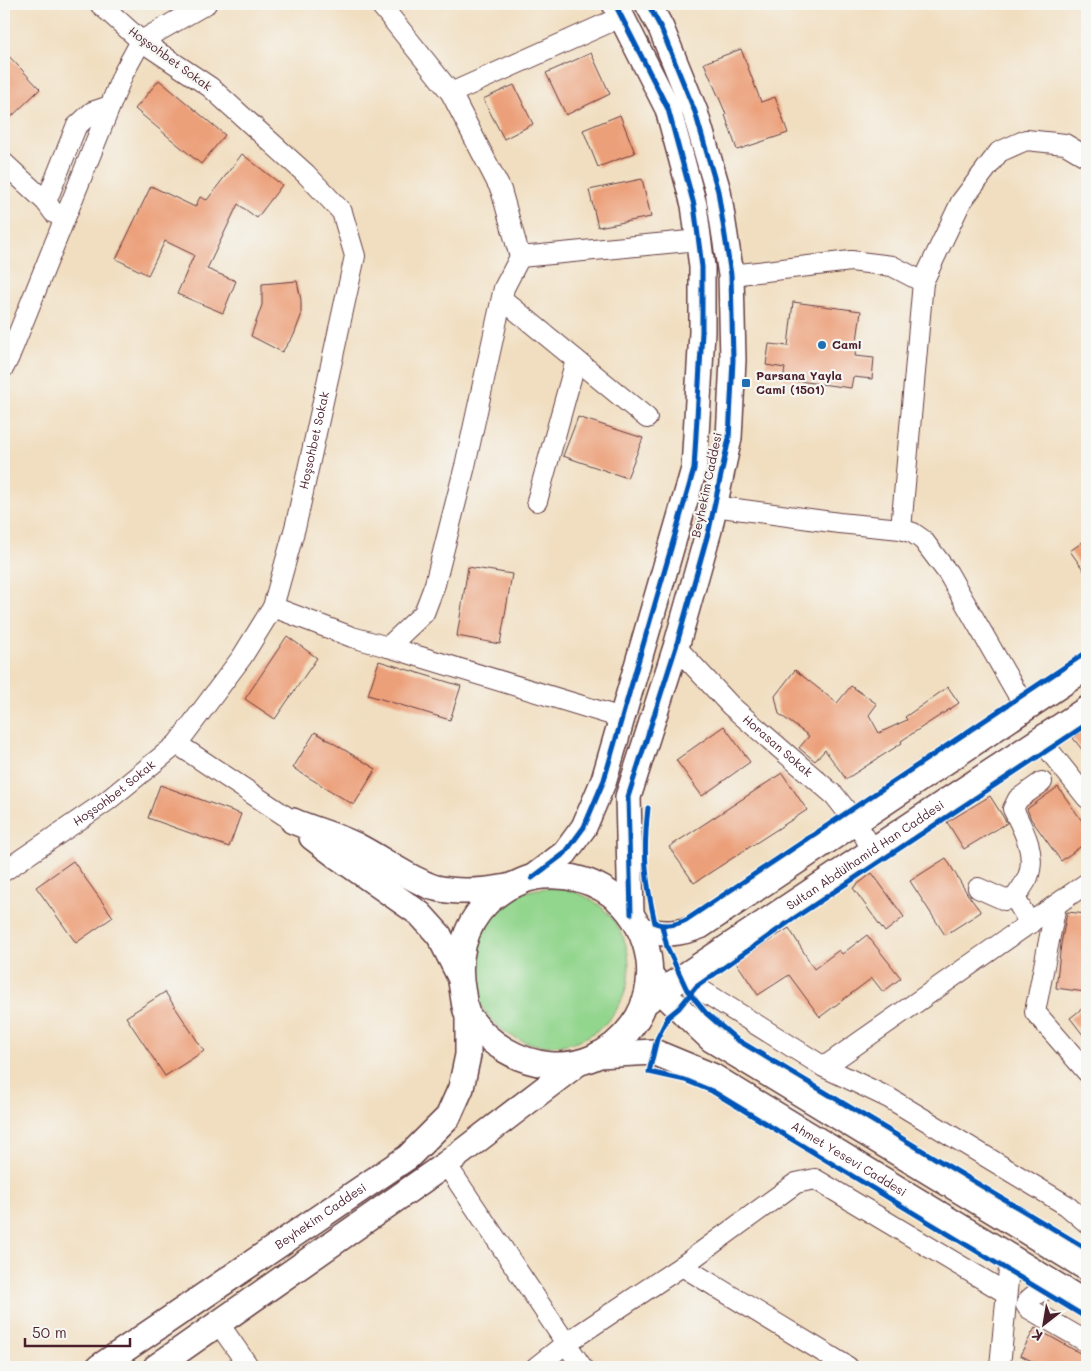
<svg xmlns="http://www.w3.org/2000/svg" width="1091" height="1371" font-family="Mali,sans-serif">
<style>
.green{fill:#92d58d;stroke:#6e7a5c}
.building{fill:#eca07a}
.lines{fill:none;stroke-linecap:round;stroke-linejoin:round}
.minor-casing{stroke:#633c41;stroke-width:22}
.major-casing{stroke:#633c41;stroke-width:28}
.minor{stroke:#fff;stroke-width:20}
.major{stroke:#fff;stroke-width:25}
.cycleway-casing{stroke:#f6f6f2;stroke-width:8}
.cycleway{stroke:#0057b8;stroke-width:5}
.poi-dot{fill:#1f6fb2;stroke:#f6f6f2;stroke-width:2}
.labels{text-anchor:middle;stroke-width:4.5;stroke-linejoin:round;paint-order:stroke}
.street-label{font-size:12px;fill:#4a1f2b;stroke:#f6f6f2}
.poi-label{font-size:12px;font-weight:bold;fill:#4a1f2b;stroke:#f6f6f2;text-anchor:start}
</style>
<rect width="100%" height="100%" fill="#f6f6f2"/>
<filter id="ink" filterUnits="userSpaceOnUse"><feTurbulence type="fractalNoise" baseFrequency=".02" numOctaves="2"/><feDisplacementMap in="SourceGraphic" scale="10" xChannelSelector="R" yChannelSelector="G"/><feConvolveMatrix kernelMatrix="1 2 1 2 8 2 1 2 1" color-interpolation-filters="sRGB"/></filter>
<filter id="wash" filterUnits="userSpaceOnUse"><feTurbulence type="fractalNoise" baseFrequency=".0096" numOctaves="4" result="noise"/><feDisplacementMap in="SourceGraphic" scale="20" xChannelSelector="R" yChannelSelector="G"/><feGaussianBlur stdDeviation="1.12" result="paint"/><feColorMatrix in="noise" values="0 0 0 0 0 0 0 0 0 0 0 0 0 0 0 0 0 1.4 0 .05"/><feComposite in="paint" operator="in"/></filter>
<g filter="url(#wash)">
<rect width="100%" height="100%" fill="#f1dec0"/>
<!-- green -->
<circle class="green" cx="550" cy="967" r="79"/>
<g id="blocks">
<!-- building -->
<g class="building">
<path d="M 741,49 L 761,102 L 775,97 L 788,133 L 737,150 L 725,115 L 726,114 L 704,63 Z"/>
<path d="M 4,51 L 40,89 L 4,124 Z"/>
<path d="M 591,53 L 610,94 L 566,115 L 546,73 Z"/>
<path d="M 159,80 L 225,135 L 201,164 L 135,109 Z"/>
<path d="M 514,85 L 533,124 L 504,139 L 483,99 Z"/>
<path d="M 620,115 L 635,153 L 598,167 L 583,130 Z"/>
<path d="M 242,154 L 282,185 L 257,218 L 238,204 L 207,269 L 236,281 L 223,313 L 177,294 L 194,255 L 165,241 L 148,275 L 116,259 L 151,186 L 195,207 L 200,197 L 207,200 Z"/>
<path d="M 642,179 L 651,217 L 598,227 L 589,190 Z"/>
<path d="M 297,281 L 301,300 L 301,316 L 294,335 L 282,352 L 251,336 L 262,305 L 262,284 Z"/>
<path d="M 793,302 L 861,311 L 855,356 L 874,358 L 872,379 L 853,377 L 851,388 L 783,379 L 785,368 L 766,365 L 769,344 L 788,346 Z"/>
<path d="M 578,417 L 643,438 L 627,478 L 563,456 Z"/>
<path d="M 1087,539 L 1087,575 L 1070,551 Z"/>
<path d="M 468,567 L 512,574 L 500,644 L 457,636 Z"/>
<path d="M 287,636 L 317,658 L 275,719 L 245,699 Z"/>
<path d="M 379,661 L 461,686 L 450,720 L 368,695 Z"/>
<path d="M 795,670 L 837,703 L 851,686 L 877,704 L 869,715 L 879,733 L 907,720 L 905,717 L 948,687 L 959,703 L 901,741 L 902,743 L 846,779 L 825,750 L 815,761 L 799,748 L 809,736 L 779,714 L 775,696 Z"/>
<path d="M 724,726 L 750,762 L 702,796 L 676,760 Z"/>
<path d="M 1087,728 L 1087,756 L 1073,738 Z"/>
<path d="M 315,732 L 376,769 L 354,805 L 293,768 Z"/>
<path d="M 782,773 L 807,810 L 694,883 L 669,847 Z"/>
<path d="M 160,785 L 241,814 L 229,847 L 148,818 Z"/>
<path d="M 1058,787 L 1087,828 L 1087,842 L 1061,861 L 1031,819 L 1027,809 Z"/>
<path d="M 990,796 L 1007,823 L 964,849 L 947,822 Z"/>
<path d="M 946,858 L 968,895 L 981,912 L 945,935 L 910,881 Z"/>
<path d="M 73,861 L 113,917 L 76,943 L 36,887 Z"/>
<path d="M 872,873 L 904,917 L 885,932 L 853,888 Z"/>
<path d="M 1067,912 L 1087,914 L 1087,975 L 1085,992 L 1056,988 L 1061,944 Z"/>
<path d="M 789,928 L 814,969 L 839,950 L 842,954 L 867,935 L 901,978 L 883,992 L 872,978 L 820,1017 L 789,975 L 758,995 L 736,962 Z"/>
<path d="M 165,992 L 204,1051 L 165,1076 L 126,1017 Z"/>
<path d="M 1087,1005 L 1087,1040 L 1070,1018 Z"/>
<path d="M 1035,1328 L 1087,1357 L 1087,1367 L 1043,1367 L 1020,1355 Z"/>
</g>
</g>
</g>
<g filter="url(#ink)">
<use href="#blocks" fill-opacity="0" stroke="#633c41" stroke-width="1"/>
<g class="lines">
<defs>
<g id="minor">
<path d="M 451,93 L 621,17"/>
<path d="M 4,163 L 46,202 L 54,213"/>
<path d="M 46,202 L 76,127 L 92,112 L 110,106"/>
<path d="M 520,257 L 699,240"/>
<path d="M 731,275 L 851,261 L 892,266 L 923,282"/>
<path d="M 502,299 L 647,418"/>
<path d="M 4,367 L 9,357 L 123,74 L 141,41 L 206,4"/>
<path d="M 537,501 L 576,360"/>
<path d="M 714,506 L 839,523 L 901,529 L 913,533 L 923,540 L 948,573 L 1026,709"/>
<path d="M 901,529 L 923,282 L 961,202 L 999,152 L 1026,140 L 1065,144 L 1087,157"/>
<path d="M 273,607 L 352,637 L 388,647 L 424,613 L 435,584 L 465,466 L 504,288 L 520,257 L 501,190 L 451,93 L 380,4"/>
<path d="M 388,647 L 622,718"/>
<path id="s1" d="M 676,647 L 731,706 L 835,796 L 856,823 L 873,850"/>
<path d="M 1040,739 L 1087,798"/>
<path d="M 177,744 L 293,821"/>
<path id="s2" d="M 4,871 L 107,801 L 177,744 L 242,657 L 273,607 L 296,524 L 355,256 L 342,212 L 306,174 L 210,87 L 141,41 L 100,4"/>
<path d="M 978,888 L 1005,900 L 1015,898 L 1030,924"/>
<path d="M 1015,898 C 1019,891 1025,884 1028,877 C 1037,854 1023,829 1013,809 L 1018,799 L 1042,782"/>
<path d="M 1056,905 L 1035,1012 L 1087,1072"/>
<path d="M 682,978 L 824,1067 L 889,1098 L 1066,1205 L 1087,1223"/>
<path d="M 824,1067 L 1087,883"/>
<path d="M 446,1164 L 582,1367"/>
<path d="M 682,1266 L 848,1367"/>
<path d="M 1057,1286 C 1046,1290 1029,1294 1026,1305 L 1028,1308 L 1087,1342"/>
<path d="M 219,1324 L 249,1367"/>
<path d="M 536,1367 L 565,1344 L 682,1266 L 796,1183 L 815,1179 L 1006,1293"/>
<path d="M 1000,1367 L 1010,1258"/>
</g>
<g id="major">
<path d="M 293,821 C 314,830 338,836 359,847 C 380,858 399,872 421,882 C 425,884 431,887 436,888 C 458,893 485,891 507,887 C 516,885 524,879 534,877 C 584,870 629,893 645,943 C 654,971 650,1002 632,1026 C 588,1085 510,1073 469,1017 C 465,1012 464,1001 463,994 C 456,960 463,926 488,902 C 494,896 502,891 508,887"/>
<path d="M 312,837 L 337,856 L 420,914 L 439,935 L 459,975"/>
<path d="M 532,878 L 565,853 L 584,827 L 604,780 L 694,469 L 702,332 L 702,267 L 694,205 L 668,109 L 615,4"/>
<path d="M 631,914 L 628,797 L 676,647 L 709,530 L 729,438 L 733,360 L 731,275 L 718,191 L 695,112 L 661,28 L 648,4"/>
<path d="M 641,930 C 664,935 679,934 700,926 L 1087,667"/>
<path d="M 653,978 L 664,994 L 711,1039 L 1087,1268"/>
<path id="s3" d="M 644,1003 L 941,805 L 1087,709"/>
<path id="s4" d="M 598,1055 L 654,1052 L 712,1076 L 1087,1304"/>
<path id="s5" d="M 99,1367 L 408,1157 L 448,1117 L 461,1088 L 468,1055 L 468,1016"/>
<path d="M 156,1367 L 446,1164 L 578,1063"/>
</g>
</defs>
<!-- minor casing -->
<use href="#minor" class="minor-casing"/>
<!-- major casing -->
<use href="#major" class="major-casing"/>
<!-- minor -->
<use href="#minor" class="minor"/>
<!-- major -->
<use href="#major" class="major"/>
<defs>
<g id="cycleway">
<path d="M 1087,724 L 796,917 L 696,987 L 679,1008 L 668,1017 L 657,1039 L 649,1072 L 685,1080 L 712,1091 L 1087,1318"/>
<path d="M 648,808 C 643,853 645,879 655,923 C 666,927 676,925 686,920 L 1087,652"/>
<path d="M 532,878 L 565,853 L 584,827 L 604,780 L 694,469 L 702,332 L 702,267 L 694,205 L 668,109 L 615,4"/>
<path d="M 631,914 L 628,797 L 676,647 L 709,530 L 729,438 L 733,360 L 731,275 L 718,191 L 695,112 L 661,28 L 648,4"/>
<path d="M 662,926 L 667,947 L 687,990 L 706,1013 L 736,1039 L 1087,1249"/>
</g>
</defs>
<!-- cycleway casing -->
<use href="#cycleway" class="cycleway-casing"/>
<!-- cycleway -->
<use href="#cycleway" class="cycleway"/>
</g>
</g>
<!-- markers -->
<g class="poi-dot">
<circle cx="822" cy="345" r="5"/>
<rect x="741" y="378" width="10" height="10" rx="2.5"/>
</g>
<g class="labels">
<!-- street labels -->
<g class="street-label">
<text transform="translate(170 59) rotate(36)" y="4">Hoşsohbet Sokak</text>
<text dy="4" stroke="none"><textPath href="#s2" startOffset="554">Hoşsohbet Sokak</textPath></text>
<text transform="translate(707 485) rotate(-78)" y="4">Beyhekim Caddesi</text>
<text dy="4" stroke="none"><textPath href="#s1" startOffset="142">Horasan Sokak</textPath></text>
<text dy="4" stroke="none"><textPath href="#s2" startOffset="135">Hoşsohbet Sokak</textPath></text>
<text dy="4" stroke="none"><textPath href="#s3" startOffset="266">Sultan Abdülhamid Han Caddesi</textPath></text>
<text dy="4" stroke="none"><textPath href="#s4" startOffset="279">Ahmet Yesevi Caddesi</textPath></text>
<text dy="4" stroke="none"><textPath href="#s5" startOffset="268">Beyhekim Caddesi</textPath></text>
</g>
<!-- poi labels -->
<g class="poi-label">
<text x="832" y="349">Cami</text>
<text x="756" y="380">Parsana Yayla<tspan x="756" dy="14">Cami (1501)</tspan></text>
</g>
</g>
<!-- margin -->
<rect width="1091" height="1371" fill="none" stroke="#f6f6f2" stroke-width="20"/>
<!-- north arrow -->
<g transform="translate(1044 1324) rotate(211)" stroke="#f6f6f2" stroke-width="4" paint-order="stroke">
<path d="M0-4L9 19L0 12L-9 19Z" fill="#4a1f2b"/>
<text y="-8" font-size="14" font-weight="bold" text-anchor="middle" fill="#4a1f2b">K</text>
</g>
<!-- scale -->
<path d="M25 1338v8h105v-8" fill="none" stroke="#4a1f2b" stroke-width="2.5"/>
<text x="32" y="1338" font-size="15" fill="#4a1f2b" stroke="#f6f6f2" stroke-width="4" paint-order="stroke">50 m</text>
</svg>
